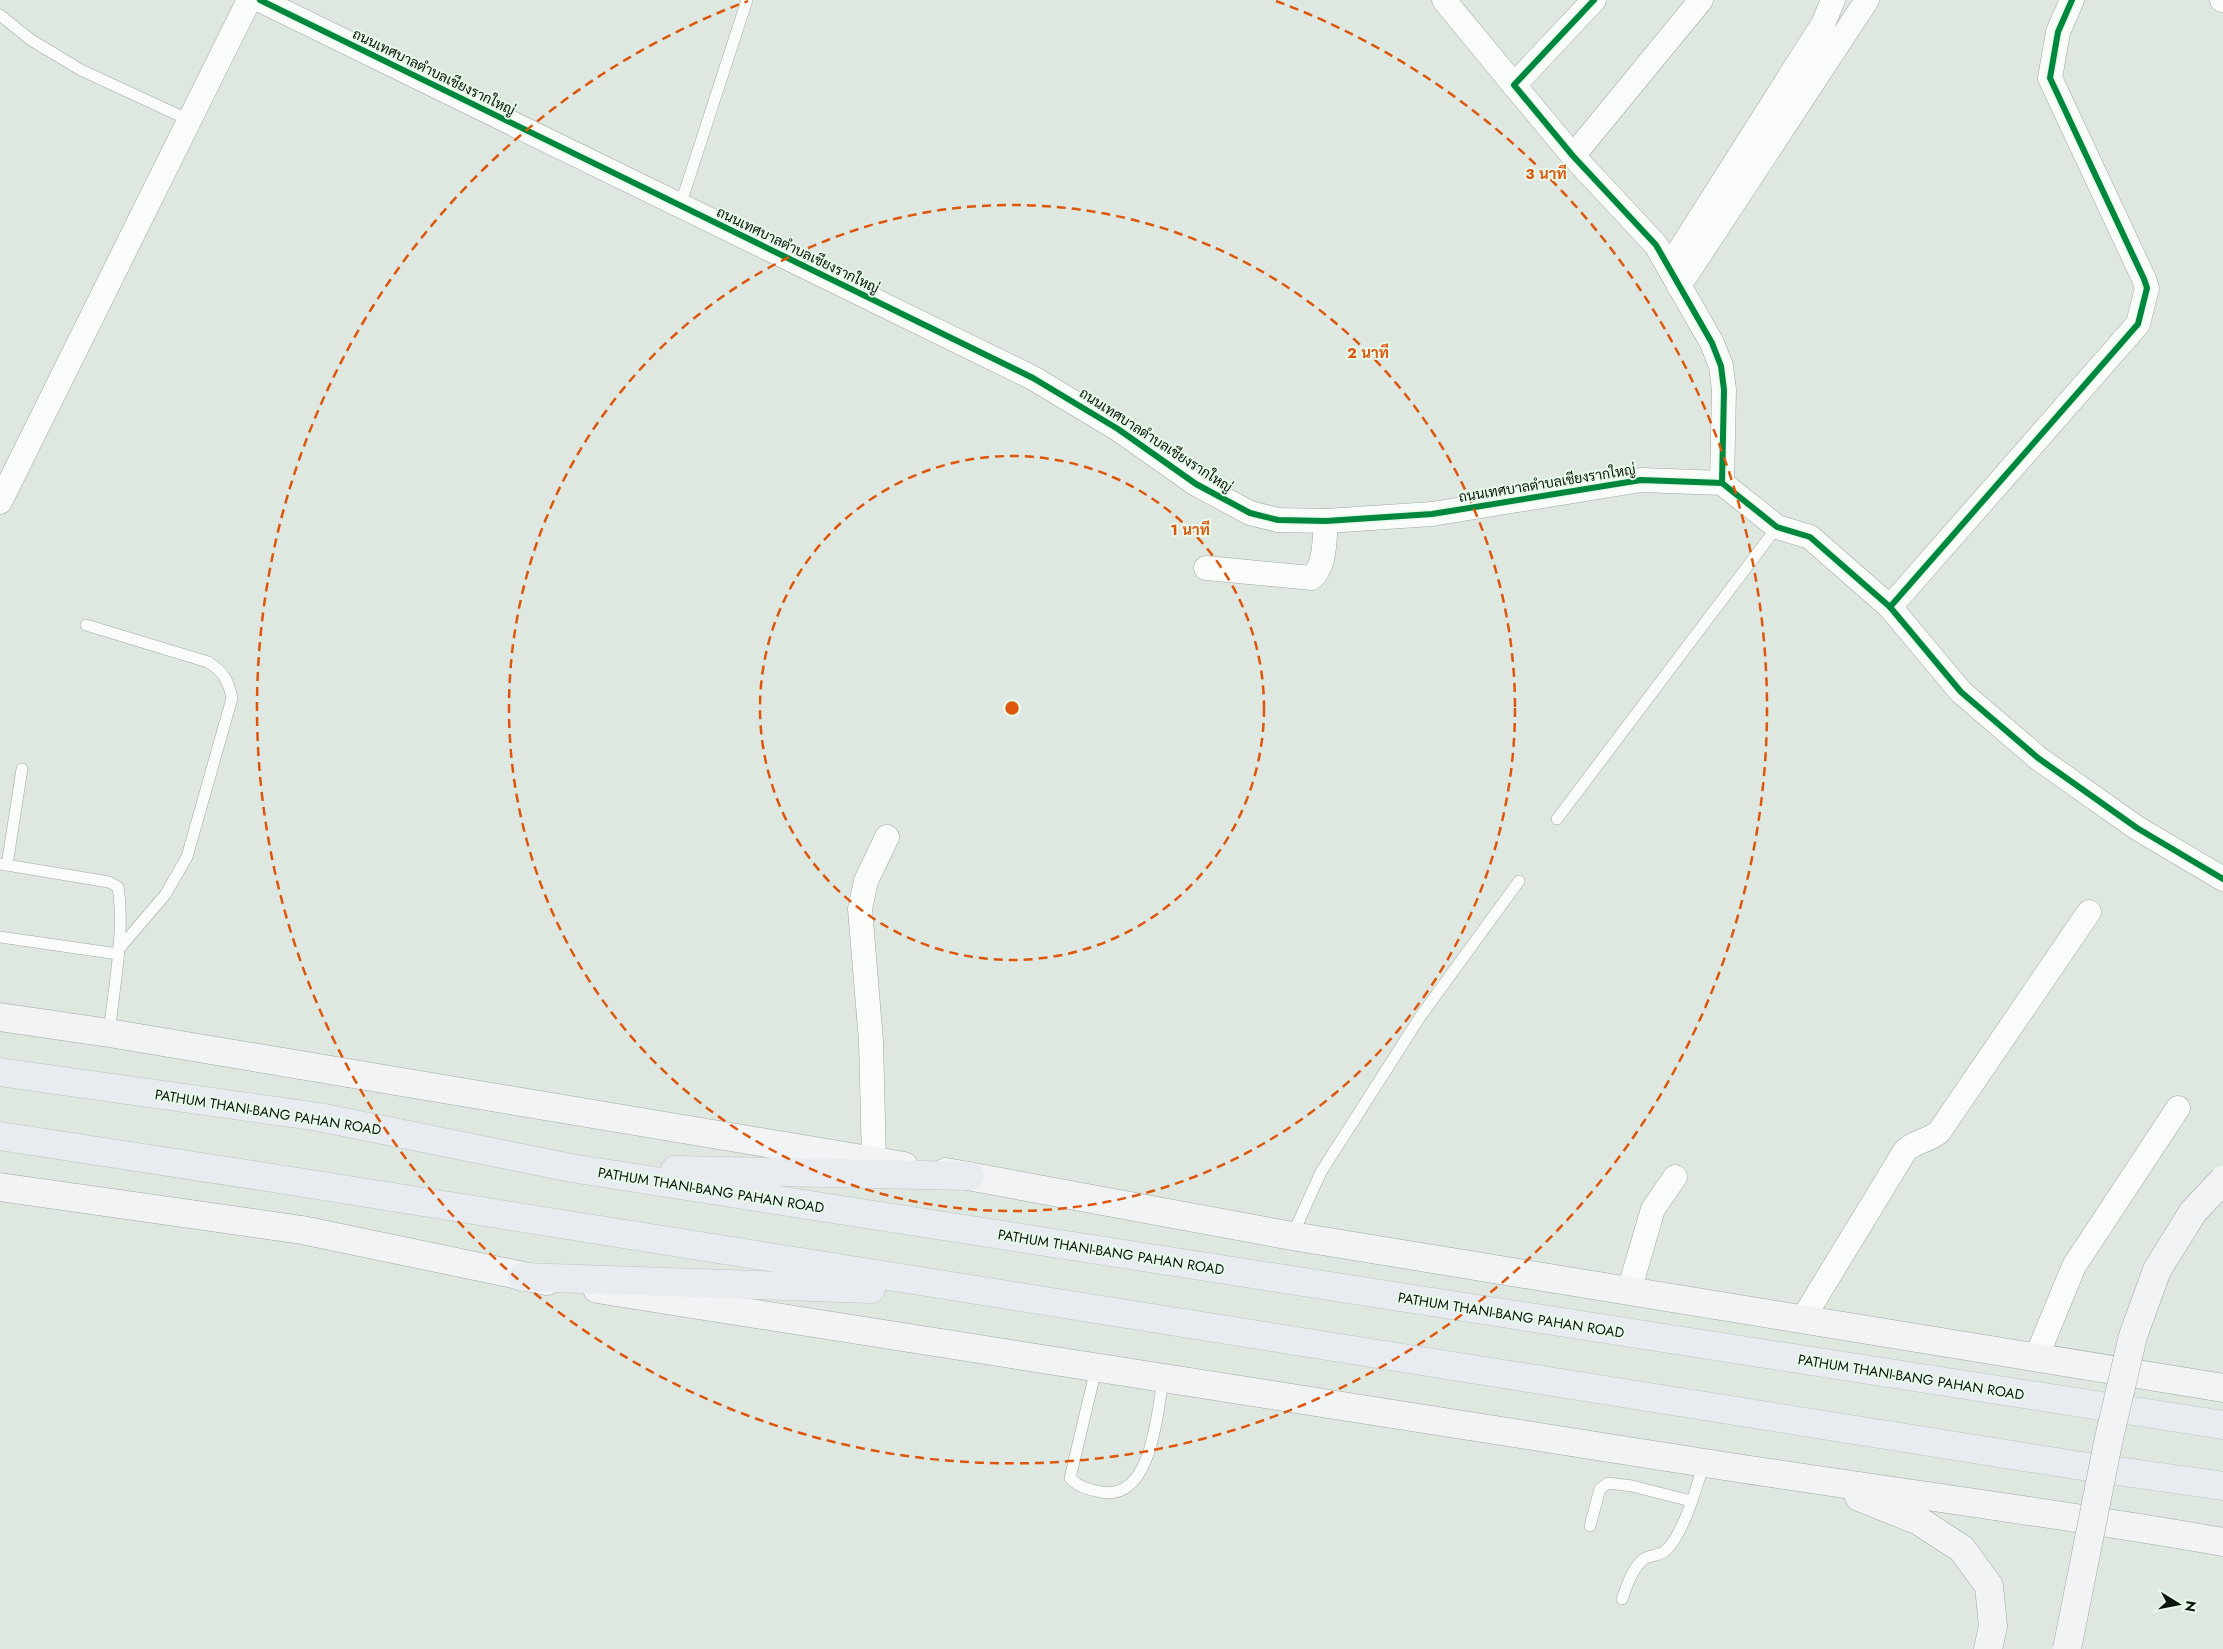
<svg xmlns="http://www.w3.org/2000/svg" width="2223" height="1649" font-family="Jost,Sarabun,sans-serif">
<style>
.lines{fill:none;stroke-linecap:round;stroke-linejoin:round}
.service-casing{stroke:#a1a8a2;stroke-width:12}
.minor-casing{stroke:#a1a8a2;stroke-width:25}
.secondary-casing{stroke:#a1a8a2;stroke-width:29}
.primary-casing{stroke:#bec4bf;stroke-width:29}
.service{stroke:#fafcfa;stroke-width:11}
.minor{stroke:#fafcfa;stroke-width:24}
.secondary{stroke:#f1f3f5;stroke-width:28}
.primary{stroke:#e8ebf0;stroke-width:28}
.secondary-bridge-casing{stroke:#a1a8a2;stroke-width:29;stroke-linecap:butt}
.secondary-bridge{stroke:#f1f3f5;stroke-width:28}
.cycleway-casing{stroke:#e7faea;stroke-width:9}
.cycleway{stroke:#00873e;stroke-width:6}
.ring{fill:none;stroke:#dd560c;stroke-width:2.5;stroke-dasharray:9 6}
.labels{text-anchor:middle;stroke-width:4;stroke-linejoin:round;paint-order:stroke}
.street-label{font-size:14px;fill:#0e150f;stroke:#e7faea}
.centre{fill:#dd560c;stroke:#e7faea;stroke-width:2.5}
.ring-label{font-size:15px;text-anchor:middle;font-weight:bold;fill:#dd560c;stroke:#e7faea;stroke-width:4;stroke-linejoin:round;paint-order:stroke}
</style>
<rect width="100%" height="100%" fill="#dee8e0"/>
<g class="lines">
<defs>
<g id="service">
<path d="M 0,15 L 31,40 L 81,70 L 189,120"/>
<path d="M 680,206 L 747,0"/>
<path d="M 86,625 L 208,662 C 224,672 228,680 232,698 L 187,857 L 165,895 L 118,950"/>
<path d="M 1557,819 L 1777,527"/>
<path d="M 0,864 L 109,882 L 118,887 C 125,931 114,988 109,1033"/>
<path d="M 7,865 L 22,769"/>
<path d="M 0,937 L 118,954"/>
<path d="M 1292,1236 L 1321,1172 L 1420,1017 L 1519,881"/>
<path d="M 1096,1369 L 1070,1478 C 1080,1488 1088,1489 1101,1492 C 1152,1502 1157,1412 1163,1380"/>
<path d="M 1590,1526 L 1600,1489 L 1608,1483 L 1632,1486 L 1691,1501"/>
<path d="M 1622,1599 C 1627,1586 1632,1568 1644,1559 C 1649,1555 1659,1556 1665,1551 C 1683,1536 1697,1486 1704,1463"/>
</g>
<g id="minor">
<path d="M 260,0 L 1033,378 L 1118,429 L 1196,484 L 1250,513 L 1278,520 L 1326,521 L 1432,514 L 1641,480 L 1722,483 L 1777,527 L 1810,537 L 1890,607 L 1961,692 L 2038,758 L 2137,828 L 2223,879"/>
<path d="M 1444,0 L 1514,85"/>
<path d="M 1594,0 L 1514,85 L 1573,156 L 1656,245 L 1712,343 L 1721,366 L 1724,390 L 1722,483"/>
<path d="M 2222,0 L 2223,0"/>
<path d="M 1573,156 L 1701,0"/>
<path d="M 1669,267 L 1823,24 L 1833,0"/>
<path d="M 1679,286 L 1867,0"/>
<path d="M 0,502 L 249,0"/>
<path d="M 1206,568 L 1312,578 C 1326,564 1324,540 1326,521"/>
<path d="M 1890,607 L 2138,324 L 2147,288 L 2144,279 L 2050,78 L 2058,32 L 2072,0"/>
<path d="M 874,1161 L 871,1041 L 860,909 L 866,881 L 887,837"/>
<path d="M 1629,1291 L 1653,1209 L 1675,1177"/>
<path d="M 1802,1320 L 1905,1151 C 1915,1141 1928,1141 1939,1132 L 2089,912"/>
<path d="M 2036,1358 L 2074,1266 L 2178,1108"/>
</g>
<g id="secondary">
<path d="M 0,1017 L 109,1033 L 904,1166"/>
<path d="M 946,1172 L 1292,1236 L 2223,1388"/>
<path d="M 0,1187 L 302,1230 L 547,1281"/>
<path d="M 597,1289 C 961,1347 1326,1405 1692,1461 C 1869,1489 2047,1511 2223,1542"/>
<path d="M 1859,1497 L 1919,1521 L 1962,1549 L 1989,1586 L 1993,1626 L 1988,1649"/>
</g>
<g id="primary">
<path d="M 0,1072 L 319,1117 L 571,1168 L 2223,1425"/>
<path d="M 0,1136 L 279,1179 L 2075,1465 L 2223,1486"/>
<path d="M 675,1170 L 970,1176"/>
<path d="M 522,1277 L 871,1289"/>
</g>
</defs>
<!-- service casing -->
<use href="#service" class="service-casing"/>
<!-- minor casing -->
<use href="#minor" class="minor-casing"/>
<!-- secondary casing -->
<use href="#secondary" class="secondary-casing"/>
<!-- primary casing -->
<use href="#primary" class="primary-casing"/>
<!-- service -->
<use href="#service" class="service"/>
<!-- minor -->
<use href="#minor" class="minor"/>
<!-- secondary -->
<use href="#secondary" class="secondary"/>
<!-- primary -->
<use href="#primary" class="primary"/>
<defs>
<path id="secondary-bridge" d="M 2067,1649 L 2109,1438 L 2133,1336 L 2157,1270 L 2193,1212 L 2223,1180"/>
</defs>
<!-- secondary-bridge casing -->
<use href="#secondary-bridge" class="secondary-bridge-casing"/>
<!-- secondary-bridge -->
<use href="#secondary-bridge" class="secondary-bridge"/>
<defs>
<g id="cycleway">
<path d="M 260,0 L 1033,378 L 1118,429 L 1196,484 L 1250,513 L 1278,520 L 1326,521 L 1432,514 L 1641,480 L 1722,483 L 1777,527 L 1810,537 L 1890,607 L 1961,692 L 2038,758 L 2137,828 L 2223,879"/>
<path d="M 1594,0 L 1514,85 L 1573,156 L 1656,245 L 1712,343 L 1721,366 L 1724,390 L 1722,483"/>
<path d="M 1890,607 L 2138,324 L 2147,288 L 2144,279 L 2050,78 L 2058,32 L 2072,0"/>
</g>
</defs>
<!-- cycleway casing -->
<use href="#cycleway" class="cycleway-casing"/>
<!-- cycleway -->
<use href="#cycleway" class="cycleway"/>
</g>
<!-- distance rings -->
<g class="ring">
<circle cx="1012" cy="708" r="252"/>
<circle cx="1012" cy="708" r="503"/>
<path d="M1276 1A755 755 0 1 1 748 1"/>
</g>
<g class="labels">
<!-- street labels -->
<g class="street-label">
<text transform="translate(434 72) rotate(26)" y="5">ถนนเทศบาลตำบลเชียงรากใหญ่</text>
<text transform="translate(798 250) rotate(26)" y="5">ถนนเทศบาลตำบลเชียงรากใหญ่</text>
<text transform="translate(1156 440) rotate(33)" y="5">ถนนเทศบาลตำบลเชียงรากใหญ่</text>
<text transform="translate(1547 483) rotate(-9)" y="5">ถนนเทศบาลตำบลเชียงรากใหญ่</text>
<text transform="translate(268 1112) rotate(9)" y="5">PATHUM THANI-BANG PAHAN ROAD</text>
<text transform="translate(711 1190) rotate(9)" y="5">PATHUM THANI-BANG PAHAN ROAD</text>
<text transform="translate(1111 1252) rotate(9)" y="5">PATHUM THANI-BANG PAHAN ROAD</text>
<text transform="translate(1511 1315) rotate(9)" y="5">PATHUM THANI-BANG PAHAN ROAD</text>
<text transform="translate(1911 1377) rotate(9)" y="5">PATHUM THANI-BANG PAHAN ROAD</text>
</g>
</g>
<circle cx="1012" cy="708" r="8" class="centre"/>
<g class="ring-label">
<text x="1546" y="179">3 นาที</text>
<text x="1368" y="358">2 นาที</text>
<text x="1190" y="535">1 นาที</text>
</g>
<!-- north arrow -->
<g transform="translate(2178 1604) rotate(100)" stroke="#e7faea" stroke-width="4" paint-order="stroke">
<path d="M0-4L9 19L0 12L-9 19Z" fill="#0e150f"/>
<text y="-8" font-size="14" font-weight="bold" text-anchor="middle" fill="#0e150f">N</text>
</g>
</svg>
